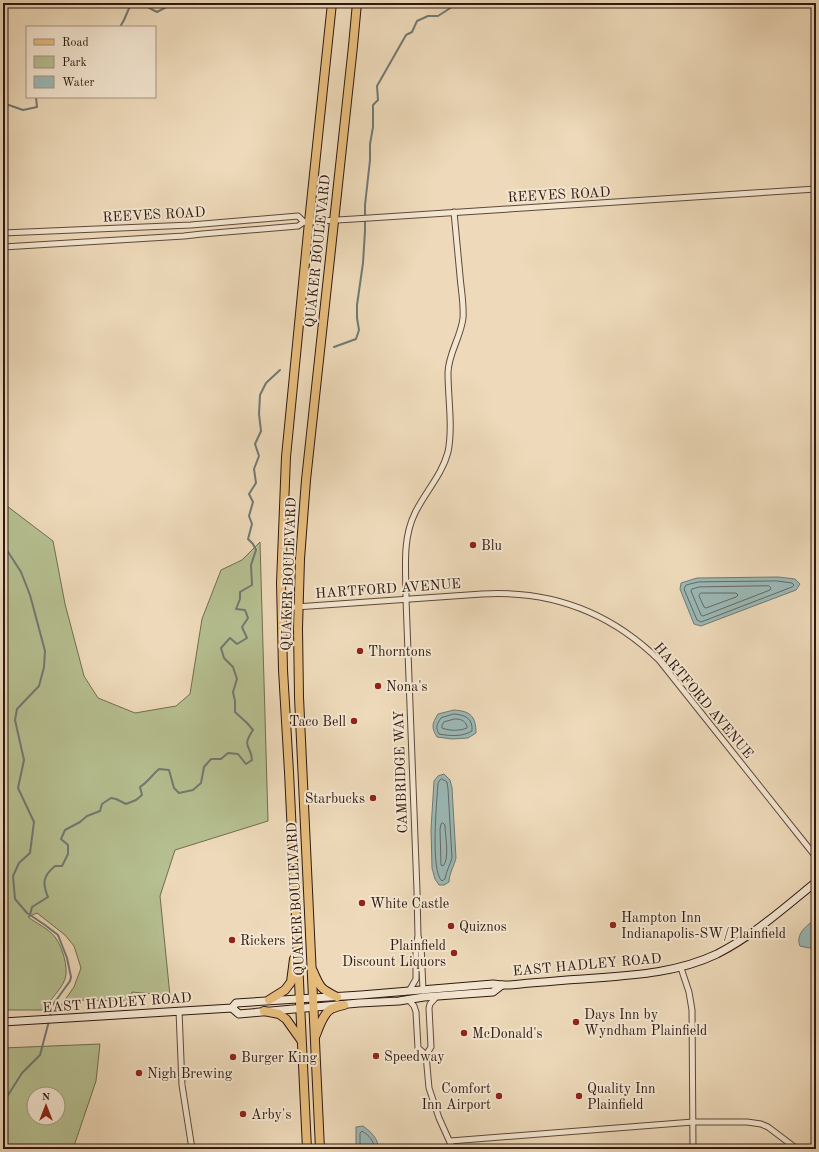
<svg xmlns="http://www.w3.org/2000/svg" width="819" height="1152" font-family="'Old Standard TT',serif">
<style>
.green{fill:#b6c091;stroke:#726c50;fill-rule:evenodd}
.water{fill:#9bb9b7;stroke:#707974}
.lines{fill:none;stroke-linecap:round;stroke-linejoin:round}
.shore{stroke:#656864;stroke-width:1}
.stream{stroke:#707974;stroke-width:2}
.street-casing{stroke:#5f483a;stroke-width:7}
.secondary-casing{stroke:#2f1810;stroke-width:9}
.primary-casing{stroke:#2f1810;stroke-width:10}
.street{stroke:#f4e7d2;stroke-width:5}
.secondary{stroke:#f4e7d2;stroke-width:7}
.primary{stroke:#e7bd7d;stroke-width:8}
.poi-dot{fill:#8f2418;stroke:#f4e7d2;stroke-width:1.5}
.labels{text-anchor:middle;stroke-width:4;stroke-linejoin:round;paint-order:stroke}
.street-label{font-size:14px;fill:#2f1810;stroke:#f4e7d2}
.poi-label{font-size:14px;fill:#2f1810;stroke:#f4e7d2;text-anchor:start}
</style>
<rect width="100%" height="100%" fill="#eedaba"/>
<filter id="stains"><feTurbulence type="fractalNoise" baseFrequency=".005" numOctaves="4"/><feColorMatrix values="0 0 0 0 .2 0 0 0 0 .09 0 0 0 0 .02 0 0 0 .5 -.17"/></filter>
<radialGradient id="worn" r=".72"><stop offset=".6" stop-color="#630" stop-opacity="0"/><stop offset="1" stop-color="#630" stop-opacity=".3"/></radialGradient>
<!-- green -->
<g class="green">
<path d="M 3,503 L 53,541 L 65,604 L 84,676 L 98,698 L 135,713 L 176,706 L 190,694 L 202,619 L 221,570 L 242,560 L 260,542 L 268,821 L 175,850 L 160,896 L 170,996 L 132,992 L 132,1001 L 76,1000 L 71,1007 L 60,1007 L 74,987 L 81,968 L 74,946 L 65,935 L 37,913 L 28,917 C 36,923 49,929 55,937 C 62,946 69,968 65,979 C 61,990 50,999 44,1010 L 3,1010 Z"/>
<path d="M 100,1044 L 96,1081 L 73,1149 L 3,1149 L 3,1048 ZM 34,1094 L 58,1094 L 58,1118 L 34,1118 Z"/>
</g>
<!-- water -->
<g class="water">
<path d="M 778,577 L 795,579 L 800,584 L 796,590 L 701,626 L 694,624 L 680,589 L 681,583 L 697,578 Z"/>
<path d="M 454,710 C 470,711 476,716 476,733 L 468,738 L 452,739 L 437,737 C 431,727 432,724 438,714 Z"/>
<path d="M 444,774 L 450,780 L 452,788 L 456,858 C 454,866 449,874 449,882 L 444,885 L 439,885 L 435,879 L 432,868 L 431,829 L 434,781 L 438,776 Z"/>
<path d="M 816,919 L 816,947 L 809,948 L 800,946 C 795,934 807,925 816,919 Z"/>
<path d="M 363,1126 C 372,1133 377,1137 379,1149 L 356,1149 L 356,1127 Z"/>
</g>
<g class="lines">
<!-- shore -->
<g class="shore">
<path d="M 777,581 L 792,583 L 794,585 L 792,587 L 701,622 L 697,620 L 684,589 L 686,585 L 698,582 Z"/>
<path d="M 769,586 L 771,588 L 770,590 L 703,616 L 701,615 L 691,591 L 692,589 L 699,587 Z"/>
<path d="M 701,593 L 736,593 L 738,595 L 736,597 L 706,608 L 704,607 L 699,596 Z"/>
<path d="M 454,714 C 465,715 473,718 472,731 C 462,737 450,736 439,734 C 435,727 437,724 441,718 Z"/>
<path d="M 455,719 C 461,719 464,720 467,726 L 467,728 C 459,731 450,731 442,728 L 442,725 L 444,722 Z"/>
<path d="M 442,779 L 447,782 L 448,789 L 452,858 C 450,865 446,872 445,879 L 442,881 C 430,871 437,800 438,783 L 440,780 Z"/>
<path d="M 443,823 L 445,825 C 445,835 450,859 443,866 L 441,865 L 440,829 L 441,824 Z"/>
<path d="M 360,1149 L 360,1133 L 362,1131 C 370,1136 373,1140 375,1149"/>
</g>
<!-- stream -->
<g class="stream">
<path d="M 140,3 L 157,12 L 174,3"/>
<path d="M 120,27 L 124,20 L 130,6 L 138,3"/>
<path d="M 3,103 L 23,110 L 37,107 L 36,97"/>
<path d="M 334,347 L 356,339 L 359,330 L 357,318 L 357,305 L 363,263 L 365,231 L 365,205 L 370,160 L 370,144 L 373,127 L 373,105 L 378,100 L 377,86 L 406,35 L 412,32 L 417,21 L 428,16 L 438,16 L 458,3"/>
<path d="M 3,544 L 21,572 L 30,595 L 45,651 L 44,667 L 39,686 L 17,709 L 15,720 L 24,760 L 18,788 L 34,822 L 30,853 L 19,863 L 13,876 L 15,899 L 27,913 L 45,925 L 58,935 L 67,958 L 71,977 L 70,981 L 52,1006 L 50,1017"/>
<path d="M 30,915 L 32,907 L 48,897 C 42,883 43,876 55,866 L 62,866 L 68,854 L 68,845 L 61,839 L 65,830 L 80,822 L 87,816 L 100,811 L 102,804 L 111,798 L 116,799 L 126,804 L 136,800 L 142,795 L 140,787 C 148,782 152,775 159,769 L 169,770 L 174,788 L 179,793 L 193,790 L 201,783 L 204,767 L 211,759 L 221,759 L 228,753 L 238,754 L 246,764 L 252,760 C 251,744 241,748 253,730 L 247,723 L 235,712 L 235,701 L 233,692 L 237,679 L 233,667 L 224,658 L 221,648 L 230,638 L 237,644 L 247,638 L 242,627 L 248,618 L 245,610 L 236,609 L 240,599 L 240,592 L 252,585 L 251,565 L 256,550 L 253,544 L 248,539 L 252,524 L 249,516 L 253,502 L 249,494 L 256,483 L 254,469 L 259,456 L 255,444 L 261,431 L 259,414 L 260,395 L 266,383 L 280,370"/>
<path d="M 3,1103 L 22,1073 L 40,1055 L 49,1021"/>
<path d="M 3,1137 L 3,1143"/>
</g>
<defs>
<g id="street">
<path d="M 3,233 L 191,225 L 298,216 L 304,222"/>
<path d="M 3,247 L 184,236 L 202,234 L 298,226 L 304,222 L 354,219 L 816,189"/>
<path d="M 281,608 L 482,594 C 551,590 610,612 659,660 L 816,857"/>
<path d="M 681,968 L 689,992 L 692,1010 L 693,1149"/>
<path d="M 409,991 L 416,979 L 416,945 L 418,937"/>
<path d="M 423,991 L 421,944 L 418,937 L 417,891 L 406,599 C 406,570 402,539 415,513 C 425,492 442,475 448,452 C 453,427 448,398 448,373 C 448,354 461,337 463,318 C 464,304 461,289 460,276 C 458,254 456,233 454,212"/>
<path d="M 437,996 L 430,1004 L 429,1008 L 431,1047 L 426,1055 L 429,1088 L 439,1118 L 453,1149"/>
<path d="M 408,999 L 414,1006 L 416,1012 L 418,1048 L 426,1055"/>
<path d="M 179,1011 L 182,1085 L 192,1149"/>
<path d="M 450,1141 L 693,1122 L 747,1122 L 761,1124 L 768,1127 L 797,1149"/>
</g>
<g id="secondary">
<path d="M 232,1008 L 239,1014 L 359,1003 L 399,1001 L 424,997 L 493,992 L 502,985"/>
<path d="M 3,1022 L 232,1008 L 236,1003 L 361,995 L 493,984 L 502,985 L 510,985 C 539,982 567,980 596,978 C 638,975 679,972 717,954 C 754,935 784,908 816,882"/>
</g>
<g id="primary">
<path d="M 313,971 C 320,988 321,989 337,997"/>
<path d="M 269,1000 L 285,990 L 291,982 L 294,959"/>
<path d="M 264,1011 L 279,1014 L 286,1019 L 301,1040"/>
<path d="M 316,1035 C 319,1027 323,1014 331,1009 C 335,1007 340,1006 344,1005"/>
<path d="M 307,1149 L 289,772 L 283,670 L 281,583 L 286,457 L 309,222 L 332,3"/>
<path d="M 320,1149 L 299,697 L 298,628 L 300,559 L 306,480 L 353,46 L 357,3"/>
</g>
</defs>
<!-- street casing -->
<use href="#street" class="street-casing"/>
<!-- secondary casing -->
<use href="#secondary" class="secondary-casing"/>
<!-- primary casing -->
<use href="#primary" class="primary-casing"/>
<!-- street -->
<use href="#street" class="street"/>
<!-- secondary -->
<use href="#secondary" class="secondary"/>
<!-- primary -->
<use href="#primary" class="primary"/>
</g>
<!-- markers -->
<g class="poi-dot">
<circle cx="473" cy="545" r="4"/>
<circle cx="360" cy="651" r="4"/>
<circle cx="378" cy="686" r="4"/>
<circle cx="354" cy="721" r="4"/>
<circle cx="373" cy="798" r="4"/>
<circle cx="362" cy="903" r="4"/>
<circle cx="613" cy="925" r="4"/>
<circle cx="451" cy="926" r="4"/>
<circle cx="232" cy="940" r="4"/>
<circle cx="454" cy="953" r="4"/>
<circle cx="576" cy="1022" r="4"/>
<circle cx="464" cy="1033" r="4"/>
<circle cx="376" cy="1056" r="4"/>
<circle cx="233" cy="1057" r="4"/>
<circle cx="139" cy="1073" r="4"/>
<circle cx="499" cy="1096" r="4"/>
<circle cx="579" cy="1096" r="4"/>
<circle cx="243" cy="1114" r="4"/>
</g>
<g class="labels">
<!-- street labels -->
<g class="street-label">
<text transform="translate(559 194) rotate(-3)" y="5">REEVES ROAD</text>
<text transform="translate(154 214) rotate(-3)" y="5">REEVES ROAD</text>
<text transform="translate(317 251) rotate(-84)" y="5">QUAKER BOULEVARD</text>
<text transform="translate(288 574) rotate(-88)" y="5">QUAKER BOULEVARD</text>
<text transform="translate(388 588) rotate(-4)" y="5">HARTFORD AVENUE</text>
<text transform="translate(704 700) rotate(50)" y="5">HARTFORD AVENUE</text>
<text transform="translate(400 772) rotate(-92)" y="5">CAMBRIDGE WAY</text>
<text transform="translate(295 899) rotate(-93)" y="5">QUAKER BOULEVARD</text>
<text transform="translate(587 964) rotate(-5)" y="5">EAST HADLEY ROAD</text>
<text transform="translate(117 1002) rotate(-4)" y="5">EAST HADLEY ROAD</text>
</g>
<!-- poi labels -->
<g class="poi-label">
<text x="481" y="550">Blu</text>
<text x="368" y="656">Thorntons</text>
<text x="386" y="691">Nona's</text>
<text x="346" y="726" text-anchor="end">Taco Bell</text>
<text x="365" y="803" text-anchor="end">Starbucks</text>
<text x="370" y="908">White Castle</text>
<text x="621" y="922">Hampton Inn<tspan x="621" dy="16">Indianapolis-SW/Plainfield</tspan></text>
<text x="459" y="931">Quiznos</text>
<text x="240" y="945">Rickers</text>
<text x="446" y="950" text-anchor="end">Plainfield<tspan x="446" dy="16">Discount Liquors</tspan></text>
<text x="584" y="1019">Days Inn by<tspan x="584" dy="16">Wyndham Plainfield</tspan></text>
<text x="472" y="1038">McDonald's</text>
<text x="384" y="1061">Speedway</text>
<text x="241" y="1062">Burger King</text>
<text x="147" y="1078">Nigh Brewing</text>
<text x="491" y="1093" text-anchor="end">Comfort<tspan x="491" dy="16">Inn Airport</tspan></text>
<text x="587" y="1093">Quality Inn<tspan x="587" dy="16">Plainfield</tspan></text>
<text x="251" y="1119">Arby's</text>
</g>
</g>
<!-- margin -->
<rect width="819" height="1152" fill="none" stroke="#eedaba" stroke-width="16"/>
<rect x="4" y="4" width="811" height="1144" fill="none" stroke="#2f1810" stroke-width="2"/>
<rect x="8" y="8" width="803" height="1136" fill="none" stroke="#2f1810"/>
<!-- legend -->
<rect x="26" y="26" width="130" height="72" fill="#f4e7d2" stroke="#a59484"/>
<rect x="34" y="39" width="20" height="6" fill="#e7bd7d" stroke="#a59484"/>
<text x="62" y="46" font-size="12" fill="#2f1810">Road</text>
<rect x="34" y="56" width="20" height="12" fill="#b6c091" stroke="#a59484"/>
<text x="62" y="66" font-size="12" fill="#2f1810">Park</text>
<rect x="34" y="76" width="20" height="12" fill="#9bb9b7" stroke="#a59484"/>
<text x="62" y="86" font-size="12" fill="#2f1810">Water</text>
<!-- north arrow -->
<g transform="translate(46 1106)"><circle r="19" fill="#f4e7d2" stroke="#a59484"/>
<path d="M0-3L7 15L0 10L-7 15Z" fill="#8f2418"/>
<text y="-6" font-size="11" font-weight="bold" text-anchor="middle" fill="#2f1810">N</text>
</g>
<rect width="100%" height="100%" filter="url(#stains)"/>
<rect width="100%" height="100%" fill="url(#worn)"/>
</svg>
